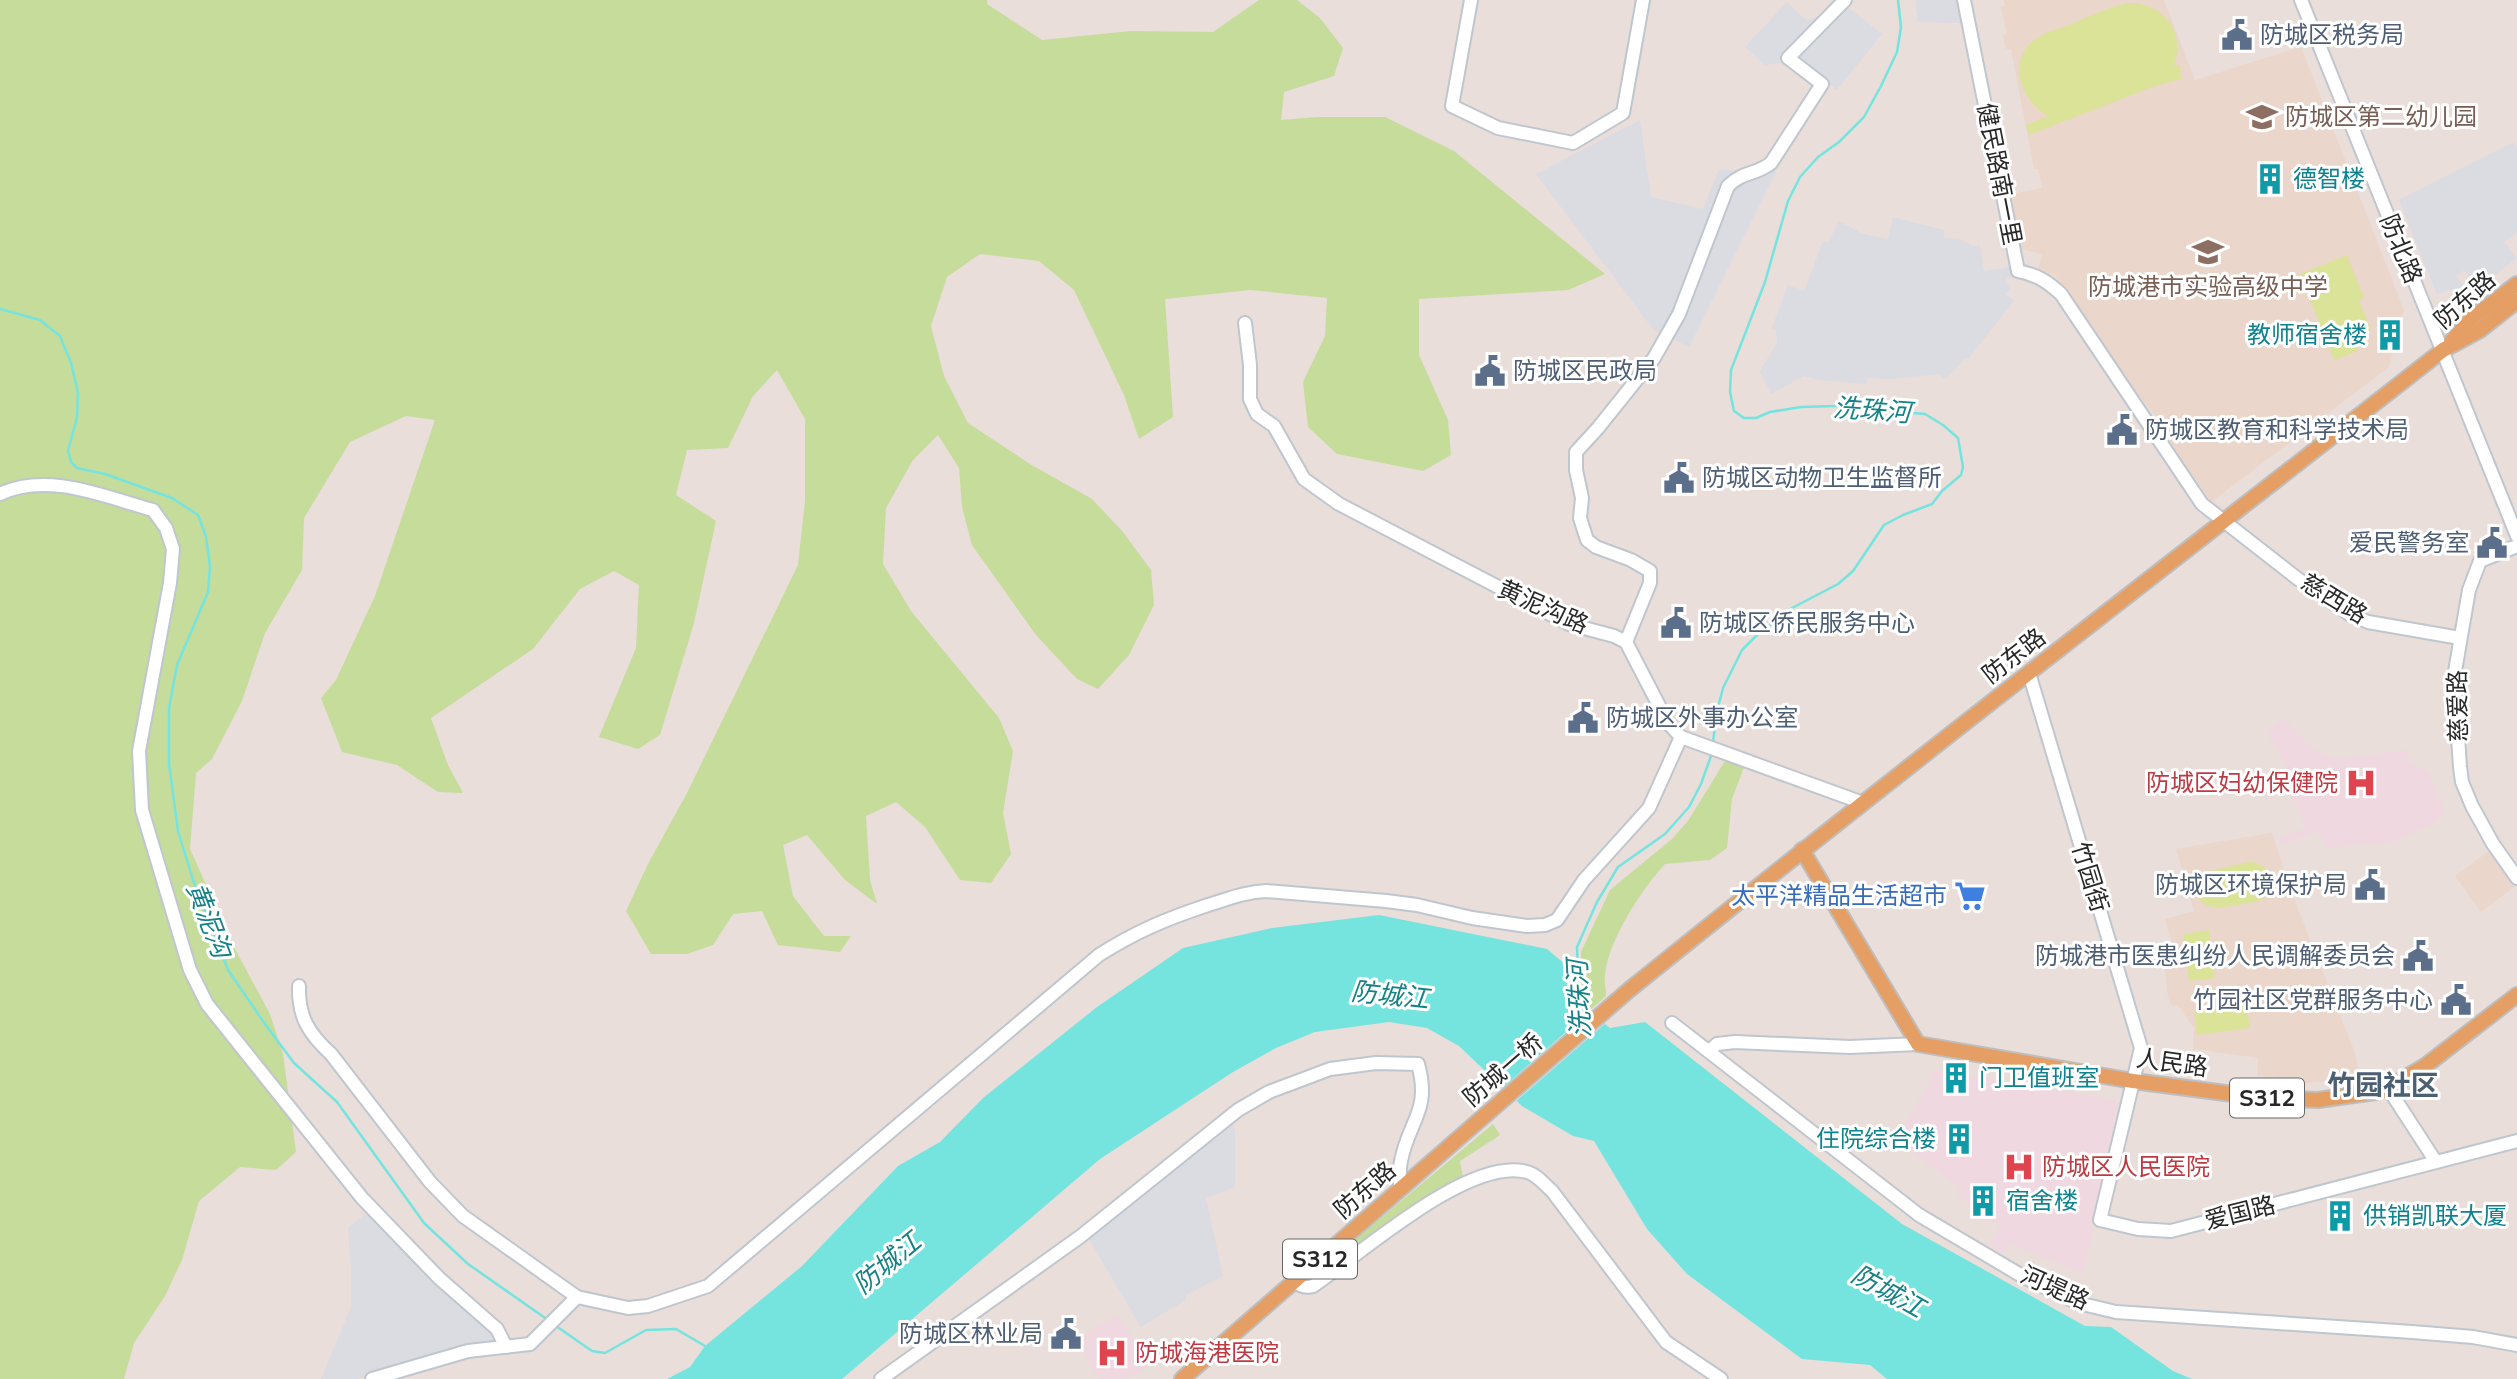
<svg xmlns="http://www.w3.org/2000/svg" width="2517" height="1379" font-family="Mulish,'Noto Sans SC',sans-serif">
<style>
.industrial{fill:#dbdbe2}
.education{fill:#ead6cb}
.medical{fill:#f0d8e0}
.green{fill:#c5dc9b}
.pitch{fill:#dae397}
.water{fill:#75e4df}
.pier{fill:#e9deda}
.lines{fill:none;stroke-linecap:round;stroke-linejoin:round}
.stream{stroke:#75e4df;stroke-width:2.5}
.minor-casing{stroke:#bfc6ce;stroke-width:16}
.major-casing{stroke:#bebebe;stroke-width:18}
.minor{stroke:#fff;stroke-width:12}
.major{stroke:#e59f64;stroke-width:14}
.labels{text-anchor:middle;stroke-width:6;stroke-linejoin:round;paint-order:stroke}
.shield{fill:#fff;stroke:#686868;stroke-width:2}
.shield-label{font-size:23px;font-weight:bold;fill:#282828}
.service-label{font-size:24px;fill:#4e5e75;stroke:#fff;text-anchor:start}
.education-label{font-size:24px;fill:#785e54;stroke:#fff;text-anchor:start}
.street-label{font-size:24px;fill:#282828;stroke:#fff}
.culture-label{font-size:24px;fill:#0d838f;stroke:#fff;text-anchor:start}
.health-label{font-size:24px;fill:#be3a42;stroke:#fff;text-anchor:start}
.shop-label{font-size:24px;fill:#366cbe;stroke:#fff;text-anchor:end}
.water-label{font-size:26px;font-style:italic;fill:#178286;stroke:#fff}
.quarter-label{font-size:28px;font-weight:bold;fill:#4c6074;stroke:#fff}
</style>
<rect width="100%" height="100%" fill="#e9deda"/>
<!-- industrial -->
<g class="industrial">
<path d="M 1915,0 L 1956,0 L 1961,10 L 1961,23 L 1918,22 Z"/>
<path d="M 1787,2 L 1807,21 L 1844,4 L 1882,34 L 1837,90 L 1799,60 L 1765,65 L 1745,47 Z"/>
<path d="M 1640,120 L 1651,197 L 1703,209 L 1719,170 L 1777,170 L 1689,347 L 1654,330 L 1536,174 Z"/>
<path d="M 2514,142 L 2517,151 L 2517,232 L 2504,242 L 2517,258 L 2478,288 L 2464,270 L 2456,276 L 2463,285 L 2455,291 L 2447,290 L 2437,295 L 2399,200 Z"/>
<path d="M 1893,217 L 1944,230 L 1944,238 L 1959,239 L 1973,246 L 1980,245 L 1984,271 L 2010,267 L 2012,276 L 2006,279 L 2010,289 L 2006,294 L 2014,301 L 1968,359 L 1966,358 L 1946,379 L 1938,374 L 1891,379 L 1867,378 L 1866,384 L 1819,380 L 1804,376 L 1771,394 L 1760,371 L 1777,343 L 1776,330 L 1772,328 L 1788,285 L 1804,291 L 1823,241 L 1828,243 L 1839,221 L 1863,234 L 1888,239 Z"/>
<path d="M 1232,1120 L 1235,1132 L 1235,1187 L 1206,1198 L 1223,1276 L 1186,1295 L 1186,1300 L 1141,1327 L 1087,1236 Z"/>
<path d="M 368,1212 L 495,1334 L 491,1345 L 470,1348 L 357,1379 L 321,1379 L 351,1307 L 351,1268 L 348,1228 Z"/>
</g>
<!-- education -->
<g class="education">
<path d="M 2004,0 L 2164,0 L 2195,80 L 2301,47 L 2404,310 L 2389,367 L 2211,502 L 2169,440 L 2162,423 L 2133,388 L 2055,275 L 2038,270 L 2042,254 L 2017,248 L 2007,195 L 2042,188 L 2038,169 L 2034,169 L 2011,49 L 2006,49 L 2003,35 L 2007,34 L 2001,7 L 2005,6 Z"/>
<path d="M 2272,833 L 2293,896 L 2355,1053 L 2360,1076 L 2334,1081 L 2306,1083 L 2277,1081 L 2276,1077 L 2257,1076 L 2258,1058 L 2193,1049 L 2194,1028 L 2178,1005 L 2172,1006 L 2168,997 L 2163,950 L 2173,946 L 2165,919 L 2194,911 L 2176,849 Z"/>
<path d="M 2489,851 L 2515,886 L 2481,912 L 2455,876 Z"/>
</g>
<!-- medical -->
<g class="medical">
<path d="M 2283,718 L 2313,749 L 2335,759 L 2408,750 L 2408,761 L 2430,772 L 2445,814 L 2434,823 L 2395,842 L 2326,848 L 2319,831 L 2282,845 L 2279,838 L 2304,828 L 2297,802 L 2293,803 L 2291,796 L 2286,766 L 2267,733 Z"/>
<path d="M 1932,1070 L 2118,1100 L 2111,1143 L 2083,1273 L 2009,1244 L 2003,1254 L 1989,1245 L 2001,1225 L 1981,1215 L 1958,1196 L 1959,1188 L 1903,1145 L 1909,1137 L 1901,1130 L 1929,1085 Z"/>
<path d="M 1118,1315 L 1149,1366 L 1127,1379 L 1099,1379 L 1076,1339 Z"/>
</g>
<!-- green -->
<g class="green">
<path d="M 0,0 L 987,0 L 987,4 L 1042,40 L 1131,31 L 1213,32 L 1259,0 L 1297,0 L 1320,18 L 1343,48 L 1334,76 L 1284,92 L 1281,120 L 1317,117 L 1385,117 L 1454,151 L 1605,274 L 1568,290 L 1419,299 L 1419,355 L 1448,420 L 1451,455 L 1423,471 L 1337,454 L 1308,427 L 1303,382 L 1325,336 L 1327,298 L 1250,290 L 1165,299 L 1173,417 L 1139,439 L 1124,395 L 1074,290 L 1039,261 L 980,254 L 947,277 L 931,326 L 944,376 L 968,423 L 1030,464 L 1092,499 L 1123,532 L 1151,570 L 1154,605 L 1129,655 L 1098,689 L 1077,679 L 1036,635 L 972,545 L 962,507 L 959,468 L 938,435 L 913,460 L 886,508 L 883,564 L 911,611 L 999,718 L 1013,751 L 1003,813 L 1011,854 L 991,883 L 960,880 L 925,827 L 896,802 L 866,816 L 870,880 L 877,904 L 845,880 L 807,835 L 783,845 L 793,896 L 824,936 L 851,936 L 840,952 L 778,945 L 762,911 L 733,914 L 713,945 L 687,954 L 651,954 L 626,911 L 648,864 L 687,793 L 798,565 L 805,501 L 805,419 L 777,370 L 753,396 L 728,448 L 687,450 L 676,495 L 716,521 L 694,623 L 660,735 L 638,749 L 599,737 L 636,648 L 639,585 L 614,571 L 580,589 L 533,649 L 431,718 L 448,765 L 463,793 L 438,792 L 397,765 L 342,752 L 321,698 L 336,680 L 375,596 L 435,420 L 406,416 L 350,442 L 304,518 L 302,570 L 265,633 L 242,701 L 212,759 L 196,773 L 190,849 L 236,951 L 270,1014 L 283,1054 L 296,1152 L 276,1170 L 240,1167 L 199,1201 L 182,1260 L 165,1296 L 134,1343 L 124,1379 L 0,1379 Z"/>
<path d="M 1725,761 L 1744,767 L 1732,799 L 1727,848 L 1710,860 L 1665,864 C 1642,889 1609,939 1605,974 C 1604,981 1606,989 1606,996 L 1590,1010 L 1579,1003 L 1581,952 L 1610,890 L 1672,839 L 1688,821 Z"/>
<path d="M 1493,1124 L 1500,1135 L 1460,1161 L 1463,1178 L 1433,1193 L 1333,1262 L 1332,1259 Z"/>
</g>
<!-- pitch -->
<g class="pitch">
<path d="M 2130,3 C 2164,4 2186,32 2174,65 L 2180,65 L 2181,79 L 2155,86 L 2029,135 L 2026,125 L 2048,116 C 2019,100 2005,57 2039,37 C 2048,31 2060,29 2069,25 C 2089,17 2110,6 2130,3 Z"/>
<path d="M 2347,255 L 2364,298 L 2359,300 L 2371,331 L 2353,338 L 2358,351 L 2334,360 L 2300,274 Z"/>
<path d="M 2249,862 C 2267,862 2281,882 2265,897 C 2258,903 2247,903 2238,905 C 2219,908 2197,912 2196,886 L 2205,872 Z"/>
<path d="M 2209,930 L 2215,978 L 2189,981 L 2183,934 Z"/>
<path d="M 2246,1004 L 2250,1028 L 2197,1035 L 2194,1011 Z"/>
</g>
<!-- water -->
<path class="water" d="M 1379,915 L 1547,949 L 1578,975 L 1579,1003 L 1610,1028 L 1645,1022 L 1902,1224 L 2085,1326 L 2111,1327 L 2173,1371 L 2192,1379 L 1887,1379 L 1870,1365 L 1802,1359 L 1687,1274 L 1647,1229 L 1594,1141 L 1573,1136 L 1522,1106 L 1459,1046 L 1427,1028 L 1389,1022 L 1315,1032 L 1276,1048 L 1233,1072 L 1100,1159 L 842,1379 L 667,1379 L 690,1367 L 705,1346 L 802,1266 L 898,1166 L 940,1142 L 983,1098 L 1097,1007 L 1183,948 L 1272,928 Z"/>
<!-- pier -->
<path class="pier" d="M 1592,1009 L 1607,1022 L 1514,1103 L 1500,1090 Z"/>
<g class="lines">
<!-- stream -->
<g class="stream">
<path d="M 0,309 L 40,320 L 60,336 L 71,363 L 78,393 L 77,417 L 68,451 L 71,462 L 77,468 L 105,474 L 172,498 L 198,515 L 206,537 L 210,566 L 208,592 L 177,665 L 169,708 L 169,764 L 178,831 L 193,880 L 228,970 L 265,1024 L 294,1063 L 337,1102 L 424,1223 L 468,1264 L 548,1320"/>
<path d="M 1713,743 L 1716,715 L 1723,688 L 1742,650 L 1756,636 L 1792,608 L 1838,584 L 1853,571 L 1884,525 L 1903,515 L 1932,504 L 1942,491 L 1961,475 L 1963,467 L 1958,438 L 1943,425 L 1925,414 L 1888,411 L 1869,405 L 1801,407 L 1770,412 L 1756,418 L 1744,418 L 1734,411 L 1730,392 L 1731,370 L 1765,282 L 1788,201 L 1800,177 L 1818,157 L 1839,142 L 1864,117 L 1881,86 L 1897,52 L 1901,27 L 1898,0"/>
<path d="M 1578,978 L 1577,947 L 1597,902 L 1618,867 L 1665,834 L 1689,807 L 1701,784 L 1712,753"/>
<path d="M 556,1326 L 592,1351 L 605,1353 L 646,1330 L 676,1329 L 705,1346"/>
</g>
<defs>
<g id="minor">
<path d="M 1471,0 L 1452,106 L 1498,128 L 1573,143 L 1623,113 L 1643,0"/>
<path d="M 1964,0 L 2018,271 C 2037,275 2047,281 2061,294 L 2202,504 L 2298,579 L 2349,614 L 2368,622 L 2460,638"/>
<path d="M 2301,0 L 2517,536"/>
<path d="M 1245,323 L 1250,365 L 1250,399 L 1257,414 L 1274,426 L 1304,479 L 1339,504 L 1569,624 L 1614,636 L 1626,642 L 1668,723 L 1681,737 L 1863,803"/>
<path d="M 0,494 C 47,471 105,497 153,510 L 166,528 L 173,549 L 170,583 L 139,751 L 142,810 L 190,970 L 207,1004 L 362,1198 L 439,1278 L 497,1329 L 506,1347"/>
<path d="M 2517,546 L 2480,561 L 2469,590 L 2454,677 L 2460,767 L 2462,782 L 2472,806 L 2493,844 L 2517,878"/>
<path d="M 1626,642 L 1650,583 L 1650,571 L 1631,560 L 1596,547 L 1587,540 L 1580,518 L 1582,498 L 1576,470 L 1576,452 L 1598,428 L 1654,358 L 1679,314 L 1728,186 C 1743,171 1756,175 1771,163 L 1822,84 L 1788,58 L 1845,0"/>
<path d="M 2029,673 L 2141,1048 L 2100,1220 L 2138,1229 L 2171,1231 L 2517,1141"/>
<path d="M 299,986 C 298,1017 309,1034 331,1054 L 430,1182 L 463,1216 L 577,1297 L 628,1308 L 648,1306 L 708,1286 L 1099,955 C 1137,931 1166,919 1208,905 C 1228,899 1245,892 1266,891 L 1386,901 L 1417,905 L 1472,918 L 1527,926 L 1545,925 L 1557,920 L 1584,880 L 1649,808 L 1681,737"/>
<path d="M 1672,1023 L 1919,1215 L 2022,1276 L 2078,1303 L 2116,1312 L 2412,1332 L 2473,1337 L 2517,1345"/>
<path d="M 1710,1050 L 1717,1044 L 1735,1042 L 1850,1047 L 1918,1044"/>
<path d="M 2388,1088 L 2436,1162"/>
<path d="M 1295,1281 C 1301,1287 1306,1288 1313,1286 C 1361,1254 1469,1156 1527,1172 C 1536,1174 1545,1185 1552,1191 L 1666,1342 L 1721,1379"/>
<path d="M 372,1379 L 468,1351 L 530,1344 L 577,1297"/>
<path d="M 881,1379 L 1081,1236 L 1238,1110 L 1269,1092 L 1330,1069 L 1376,1063 L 1418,1064 C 1431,1111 1409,1120 1401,1161 C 1399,1170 1400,1180 1400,1189"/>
</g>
<g id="major">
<path d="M 2451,342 L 2471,319 L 2517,284"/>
<path d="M 1802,850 L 1918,1044 L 2133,1081 L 2264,1098 L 2318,1100 L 2375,1092 L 2388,1088 L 2425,1066 L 2517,995"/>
<path d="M 1182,1379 L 1629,990 C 1897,773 2171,563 2443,350 L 2480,330 L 2517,301"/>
</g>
</defs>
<!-- minor casing -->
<use href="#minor" class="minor-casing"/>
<!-- major casing -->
<use href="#major" class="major-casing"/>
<!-- minor -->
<use href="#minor" class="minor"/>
<!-- major -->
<use href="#major" class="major"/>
</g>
<!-- icons -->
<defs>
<symbol id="civic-bare" viewBox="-9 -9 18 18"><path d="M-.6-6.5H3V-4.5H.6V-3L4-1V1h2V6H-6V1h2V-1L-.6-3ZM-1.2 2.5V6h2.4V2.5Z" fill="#5c6f8a" stroke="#fff" stroke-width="2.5" paint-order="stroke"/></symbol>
<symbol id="school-bare" viewBox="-9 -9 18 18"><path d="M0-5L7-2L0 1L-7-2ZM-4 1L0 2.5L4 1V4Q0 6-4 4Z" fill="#8d6e63" stroke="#fff" stroke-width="2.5" paint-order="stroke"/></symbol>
<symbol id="building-bare" viewBox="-9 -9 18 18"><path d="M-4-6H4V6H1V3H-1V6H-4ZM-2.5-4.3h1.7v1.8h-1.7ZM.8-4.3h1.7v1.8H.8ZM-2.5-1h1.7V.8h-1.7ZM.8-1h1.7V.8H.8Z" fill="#0f9aa8" stroke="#fff" stroke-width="2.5" paint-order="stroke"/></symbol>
<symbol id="hospital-bare" viewBox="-9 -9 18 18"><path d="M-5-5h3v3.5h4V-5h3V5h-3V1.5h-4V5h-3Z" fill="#e0444e" stroke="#fff" stroke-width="2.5" paint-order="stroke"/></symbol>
<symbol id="supermarket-bare" viewBox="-9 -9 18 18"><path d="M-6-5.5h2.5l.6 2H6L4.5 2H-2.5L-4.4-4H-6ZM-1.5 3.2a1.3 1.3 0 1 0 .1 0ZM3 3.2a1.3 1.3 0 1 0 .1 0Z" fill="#3f7fe0" stroke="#fff" stroke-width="2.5" paint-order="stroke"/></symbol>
</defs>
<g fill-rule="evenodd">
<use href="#civic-bare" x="2215" y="13" width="44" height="44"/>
<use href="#school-bare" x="2240" y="95" width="44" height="44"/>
<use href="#building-bare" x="2248" y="157" width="44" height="44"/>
<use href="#school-bare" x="2186" y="230" width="44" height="44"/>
<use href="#building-bare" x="2368" y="313" width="44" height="44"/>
<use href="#civic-bare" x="1468" y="349" width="44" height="44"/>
<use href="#civic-bare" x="2100" y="408" width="44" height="44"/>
<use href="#civic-bare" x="1657" y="456" width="44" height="44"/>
<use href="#civic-bare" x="2470" y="521" width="44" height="44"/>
<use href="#civic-bare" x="1654" y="601" width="44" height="44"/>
<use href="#civic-bare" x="1561" y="696" width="44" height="44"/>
<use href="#hospital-bare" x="2339" y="761" width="44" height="44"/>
<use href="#civic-bare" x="2348" y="863" width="44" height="44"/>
<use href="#supermarket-bare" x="1948" y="874" width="44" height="44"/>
<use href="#civic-bare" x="2396" y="934" width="44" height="44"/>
<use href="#civic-bare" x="2434" y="978" width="44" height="44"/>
<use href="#building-bare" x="1934" y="1056" width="44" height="44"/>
<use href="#building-bare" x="1937" y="1117" width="44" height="44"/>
<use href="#hospital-bare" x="1997" y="1145" width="44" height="44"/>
<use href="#building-bare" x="1961" y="1179" width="44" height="44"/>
<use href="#building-bare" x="2318" y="1194" width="44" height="44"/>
<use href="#civic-bare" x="1044" y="1312" width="44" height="44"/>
<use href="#hospital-bare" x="1090" y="1331" width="44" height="44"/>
</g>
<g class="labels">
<!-- shield labels -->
<g class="shield">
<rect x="2230" y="1078.5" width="74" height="39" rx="5"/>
<rect x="1283" y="1239.5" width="74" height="39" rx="5"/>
</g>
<g class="shield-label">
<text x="2267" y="1106">S312</text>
<text x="1320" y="1267">S312</text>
</g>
<!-- service labels -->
<g class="service-label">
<text x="2260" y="43">防城区税务局</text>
<text x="1513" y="379">防城区民政局</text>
<text x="2145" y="438">防城区教育和科学技术局</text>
<text x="1702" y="486">防城区动物卫生监督所</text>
<text x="2469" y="551" text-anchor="end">爱民警务室</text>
<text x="1699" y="631">防城区侨民服务中心</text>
<text x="1606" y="726">防城区外事办公室</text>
<text x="2347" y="893" text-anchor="end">防城区环境保护局</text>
<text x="2395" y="964" text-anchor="end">防城港市医患纠纷人民调解委员会</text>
<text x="2433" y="1008" text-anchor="end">竹园社区党群服务中心</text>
<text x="1043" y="1342" text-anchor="end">防城区林业局</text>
</g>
<!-- education labels -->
<g class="education-label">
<text x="2285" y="125">防城区第二幼儿园</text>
<text x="2208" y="295" text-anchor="middle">防城港市实验高级中学</text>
</g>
<!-- street labels -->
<g class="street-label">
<text transform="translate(1999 174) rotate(79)" y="8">健民路南一里</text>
<text transform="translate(2401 249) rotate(68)" y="8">防北路</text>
<text transform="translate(2465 300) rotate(-42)" y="8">防东路</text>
<text transform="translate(2334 599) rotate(31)" y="8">慈西路</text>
<text transform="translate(1543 607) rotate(24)" y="8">黄泥沟路</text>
<text transform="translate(2014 656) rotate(-38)" y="8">防东路</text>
<text transform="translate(2458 706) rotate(-91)" y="8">慈爱路</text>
<text transform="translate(2090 877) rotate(73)" y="8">竹园街</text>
<text transform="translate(2172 1063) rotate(8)" y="8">人民路</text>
<text transform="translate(1503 1070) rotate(-41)" y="8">防城一桥</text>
<text transform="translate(1365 1190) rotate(-41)" y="8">防东路</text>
<text transform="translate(2240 1213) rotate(-14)" y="8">爱国路</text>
<text transform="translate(2055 1288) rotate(24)" y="8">河堤路</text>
</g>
<!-- culture labels -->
<g class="culture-label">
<text x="2293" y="187">德智楼</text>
<text x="2367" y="343" text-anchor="end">教师宿舍楼</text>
<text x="1979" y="1086">门卫值班室</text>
<text x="1936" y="1147" text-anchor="end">住院综合楼</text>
<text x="2006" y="1209">宿舍楼</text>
<text x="2363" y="1224">供销凯联大厦</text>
</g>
<!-- health labels -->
<g class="health-label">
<text x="2338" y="791" text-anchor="end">防城区妇幼保健院</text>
<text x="2042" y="1175">防城区人民医院</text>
<text x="1135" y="1361">防城海港医院</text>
</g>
<!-- shop labels -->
<g class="shop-label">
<text x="1947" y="904">太平洋精品生活超市</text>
</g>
<!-- water labels -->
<g class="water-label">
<text transform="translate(1872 410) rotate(4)" y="9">洗珠河</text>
<text transform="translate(209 920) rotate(69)" y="9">黄泥沟</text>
<text transform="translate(1390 995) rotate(6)" y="9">防城江</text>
<text transform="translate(1579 999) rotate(-93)" y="9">洗珠河</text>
<text transform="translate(887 1263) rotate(-40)" y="9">防城江</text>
<text transform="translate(1888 1291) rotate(29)" y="9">防城江</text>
</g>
<!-- quarter labels -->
<g class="quarter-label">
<text x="2383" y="1095">竹园社区</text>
</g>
</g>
</svg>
